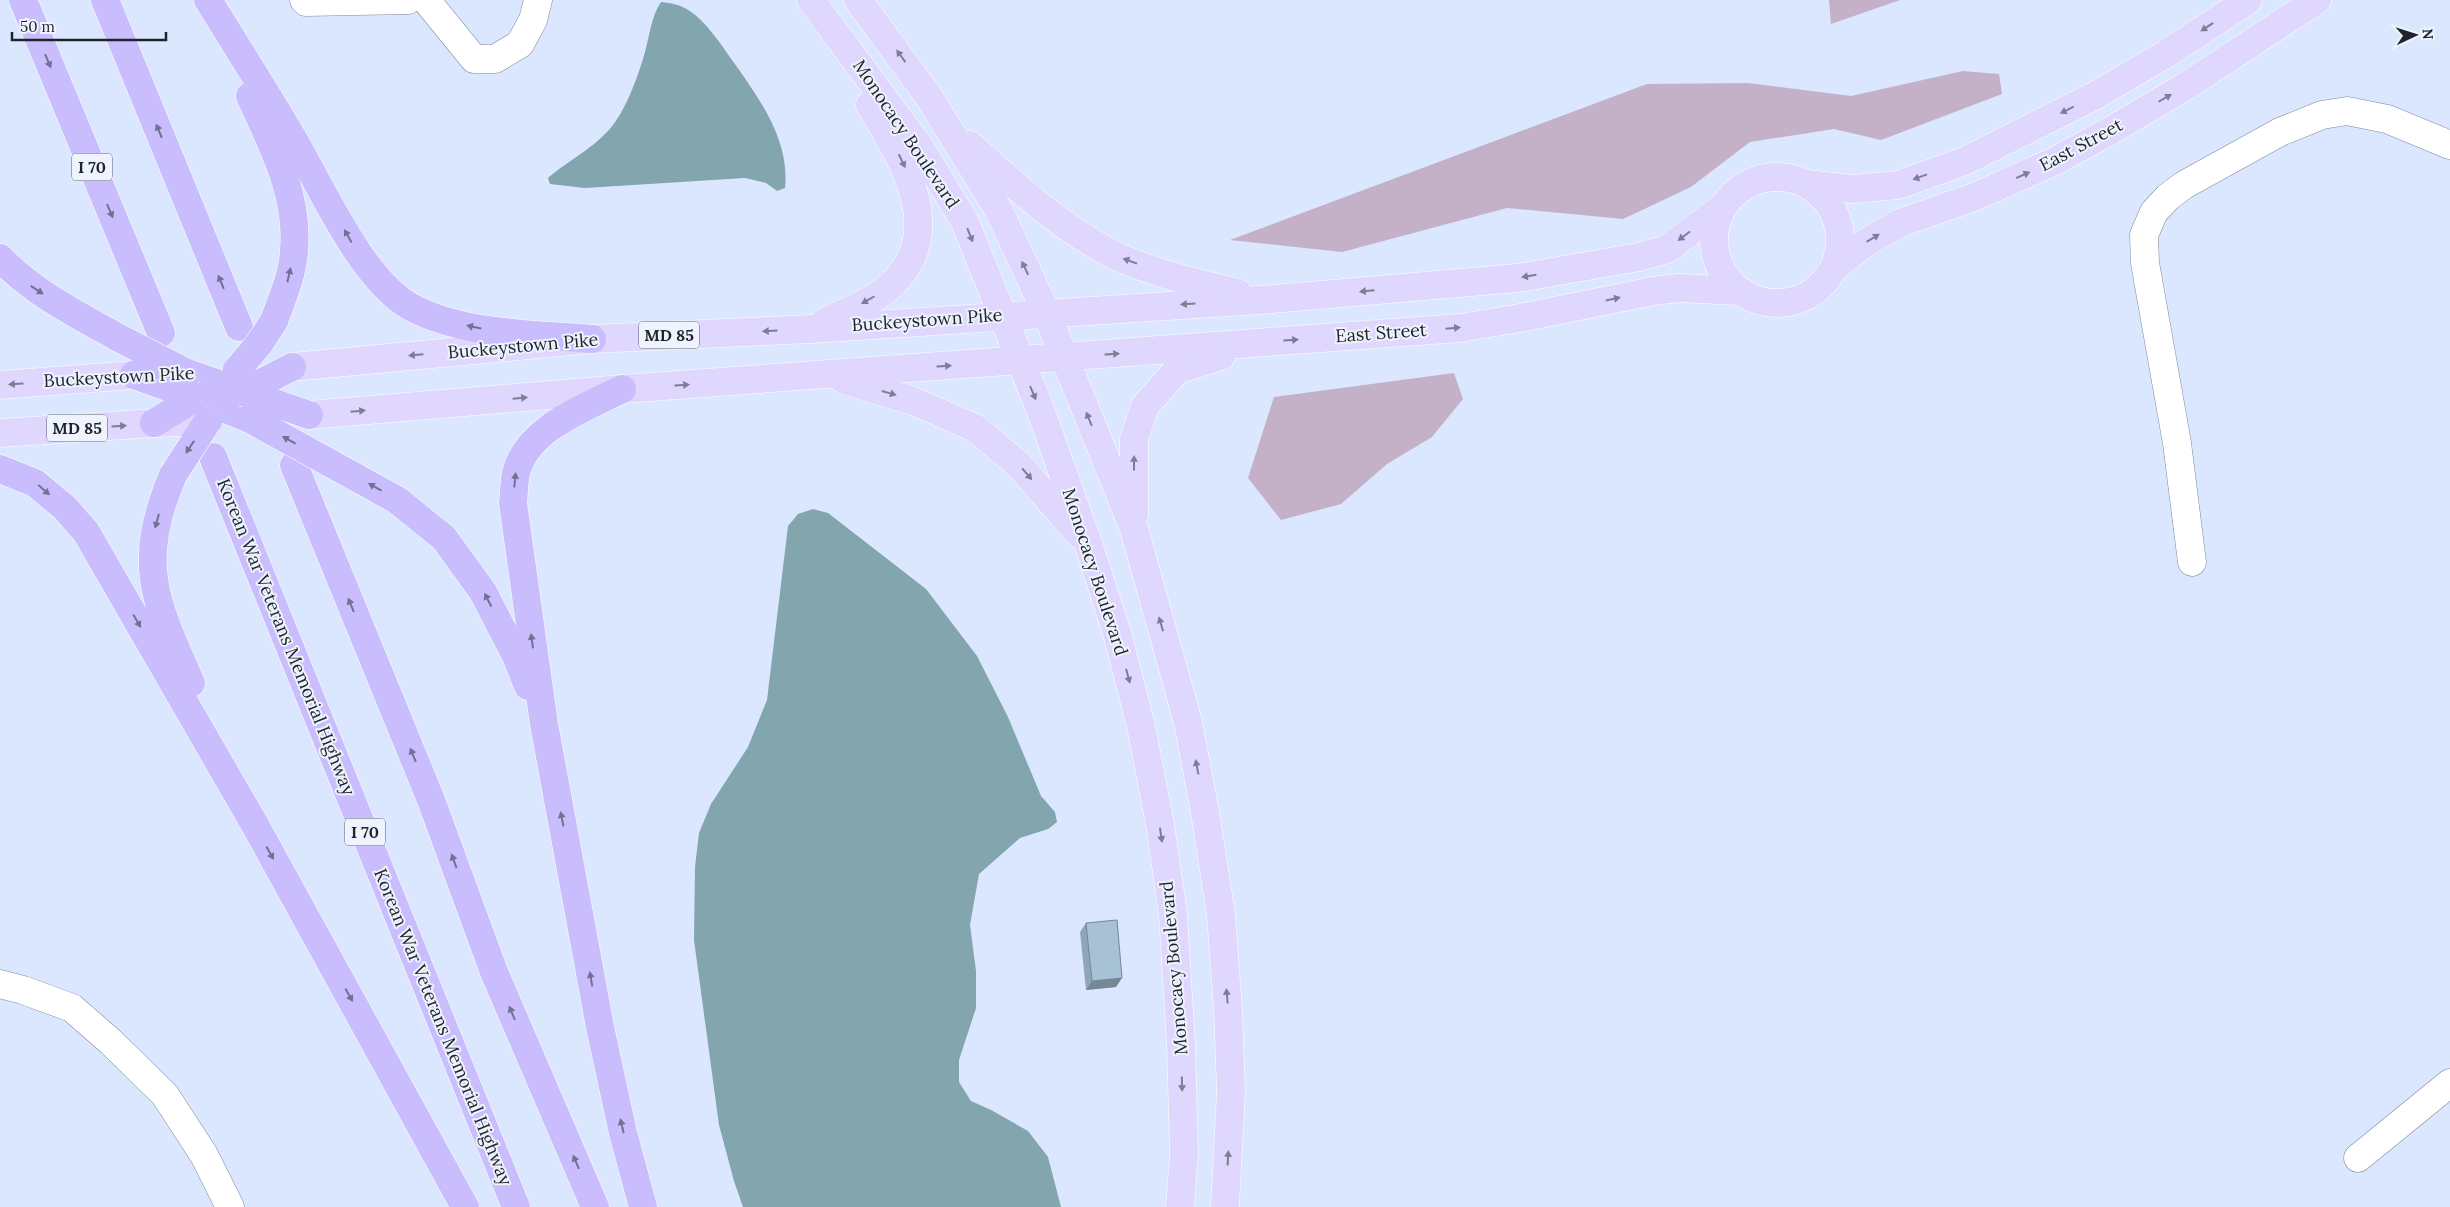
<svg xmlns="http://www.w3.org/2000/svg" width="2450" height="1207" font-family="Lora,serif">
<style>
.green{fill:#c4b1c8}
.water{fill:#82a5ae}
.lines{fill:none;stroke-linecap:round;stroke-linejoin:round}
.minor-casing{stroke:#7f899f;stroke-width:29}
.major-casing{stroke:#fff;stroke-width:29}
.highway-casing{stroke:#fff;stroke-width:29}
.minor{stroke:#fff;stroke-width:28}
.major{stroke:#dfd7fe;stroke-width:28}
.highway{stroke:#cabdfd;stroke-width:28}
.major-bridge-casing{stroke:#fff;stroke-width:29;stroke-linecap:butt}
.highway-bridge-casing{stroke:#fff;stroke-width:29;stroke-linecap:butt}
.major-bridge{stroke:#dfd7fe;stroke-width:28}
.highway-bridge{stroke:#cabdfd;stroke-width:28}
.wall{fill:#90a6b7}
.shaded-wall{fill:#758795}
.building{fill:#a7c1d5;stroke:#758795}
.oneway{fill:#7f7d95}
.oneway2{fill:#747094}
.labels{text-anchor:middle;stroke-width:4;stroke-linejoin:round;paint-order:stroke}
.shield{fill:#eef3fd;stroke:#5d616b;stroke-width:1}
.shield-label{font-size:16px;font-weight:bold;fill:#1f232c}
.street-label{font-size:18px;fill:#1f232c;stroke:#eef3fd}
</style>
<rect width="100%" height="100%" fill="#dbe6ff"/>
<!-- green -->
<g class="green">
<path d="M 1829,0 L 1900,0 L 1831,24 Z"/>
<path d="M 1963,71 L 1999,74 L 2002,94 L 1881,140 L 1834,129 L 1750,142 L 1691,187 L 1623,219 L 1507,208 L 1342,252 L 1230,240 L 1647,84 L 1748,83 L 1851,96 Z"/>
<path d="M 1454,373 L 1463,399 L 1432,437 L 1387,464 L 1341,504 L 1281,520 L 1248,478 L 1274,397 Z"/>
</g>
<!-- water -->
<g class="water">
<path d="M 661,2 C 672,3 681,5 690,11 C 707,23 720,43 732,60 C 759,98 790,140 785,188 L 777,191 L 766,183 L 745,178 L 585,188 L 550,184 L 548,178 C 570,159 595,148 613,125 C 627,107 639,74 645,52 C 650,34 651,17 661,2 Z"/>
<path d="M 813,509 L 828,513 L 926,589 L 977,656 L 1008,717 L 1041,796 L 1055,812 L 1057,822 L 1048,829 L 1020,838 L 979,874 L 970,925 L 976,971 L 976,1008 L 959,1060 L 959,1082 L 971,1101 L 991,1110 L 1028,1131 L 1048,1157 L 1061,1207 L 743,1207 L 734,1181 L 719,1125 L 694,940 L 695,867 L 699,833 L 711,804 L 748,747 L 767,700 L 788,526 L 798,514 Z"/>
</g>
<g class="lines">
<defs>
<g id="minor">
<path d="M 304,0 L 306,2 L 408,0"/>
<path d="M 426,0 L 474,59 L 495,59 L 520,44 L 533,20 L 538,0"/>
<path d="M 2192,562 L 2177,443 L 2145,263 L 2144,235 L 2154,212 L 2168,197 L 2184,185 L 2280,132 L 2322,115 L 2347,111 L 2387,119 L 2450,145"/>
<path d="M 0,984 L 23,990 L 72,1008 L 111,1042 L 165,1095 L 204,1155 L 230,1207"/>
<path d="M 2358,1158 L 2450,1083"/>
</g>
<g id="major">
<path d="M 811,0 L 921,149 L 965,222 L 1039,406 L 1089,546 L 1117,633 L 1141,726 L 1160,824 L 1173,914 L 1181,1043 L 1184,1154 L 1180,1207"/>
<path d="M 858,0 L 929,97 L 999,211 L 1046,312 L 1134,529 L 1188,722 L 1205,812 L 1221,915 L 1228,1010 L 1231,1092 L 1225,1207"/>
<path d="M 970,145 C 1015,186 1059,227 1114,255 C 1153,273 1196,283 1238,293"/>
<circle cx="1777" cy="240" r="63"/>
<path d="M 1806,184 L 1853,189 L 1898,185 L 1965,161 L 2096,95 L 2166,54 L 2248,0"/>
<path d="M 1834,267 L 1867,242 L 1900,223 L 1974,197 L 2055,161 L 2110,131 L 2186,86 L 2317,0"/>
<path d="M 825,322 C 847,311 871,303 889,287 C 950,232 902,159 870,105"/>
<path d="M 292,367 L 592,339 L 811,329 L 1261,300 L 1518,278 L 1639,257 L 1667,249 L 1723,207"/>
<path d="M 844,380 L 913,401 L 975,428 L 1018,464 L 1079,534"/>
<path d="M 0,385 L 134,375"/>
<path d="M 309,415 L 622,389 L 1460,328 L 1520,318 L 1653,291 L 1679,288 L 1739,291"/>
<path d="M 0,433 L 154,423"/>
<path d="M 1134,515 L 1134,439 L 1145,406 L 1177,370 L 1221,356"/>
</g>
<g id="highway">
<path d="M 23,0 L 161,333"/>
<path d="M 105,0 L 239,327"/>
<path d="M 208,0 C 237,47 267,94 295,142 C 322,189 363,281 411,307 C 462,335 536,334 592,339"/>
<path d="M 250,96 C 272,145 299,195 294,250 C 293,274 282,299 274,321"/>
<path d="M 0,258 C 35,294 76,314 119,338"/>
<path d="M 187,373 L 243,392"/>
<path d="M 622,389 C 585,408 527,428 516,473 C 514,482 514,494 513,503 L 544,724 L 600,1027 L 623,1133 L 643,1207"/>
<path d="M 196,397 L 250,419"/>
<path d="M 213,457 L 516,1207"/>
<path d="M 328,462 L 397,500 L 444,538 L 483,592 L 516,656 L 528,686"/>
<path d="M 294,465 L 431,800 L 494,972 L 595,1207"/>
<path d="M 0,469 L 35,483 L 65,508 L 86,532 L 255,825 L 465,1207"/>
<path d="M 173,475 C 136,563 154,600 191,683"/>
</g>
</defs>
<!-- minor casing -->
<use href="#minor" class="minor-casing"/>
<!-- major casing -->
<use href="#major" class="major-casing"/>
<!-- highway casing -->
<use href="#highway" class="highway-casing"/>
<!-- minor -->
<use href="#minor" class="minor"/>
<!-- major -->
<use href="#major" class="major"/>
<!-- highway -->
<use href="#highway" class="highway"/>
<defs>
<path id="major-bridge" d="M 154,423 L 208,421"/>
<g id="highway-bridge">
<path d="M 119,338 L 187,373"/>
<path d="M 237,370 L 259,344 L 274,321"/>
<path d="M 134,375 L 196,397"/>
<path d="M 243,392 L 309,415"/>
<path d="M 243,392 L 292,367"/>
<path d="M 250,419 L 328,462"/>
<path d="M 154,423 L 196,397"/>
<path d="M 173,475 L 208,421"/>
</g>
</defs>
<!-- major-bridge casing -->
<use href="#major-bridge" class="major-bridge-casing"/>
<!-- highway-bridge casing -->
<use href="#highway-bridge" class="highway-bridge-casing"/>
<!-- major-bridge -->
<use href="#major-bridge" class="major-bridge"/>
<!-- highway-bridge -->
<use href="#highway-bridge" class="highway-bridge"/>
</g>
<!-- wall -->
<path class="wall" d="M 1086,923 L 1116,987 L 1086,990 L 1080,932 Z"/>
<!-- shaded-wall -->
<path class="shaded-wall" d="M 1122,978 L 1116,987 L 1086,990 L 1092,981 Z"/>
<!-- building -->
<path class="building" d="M 1117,920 L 1122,978 L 1092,981 L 1086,923 Z"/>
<!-- one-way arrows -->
<defs><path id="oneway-solid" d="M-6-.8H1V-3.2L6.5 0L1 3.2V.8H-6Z" transform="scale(1.25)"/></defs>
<g class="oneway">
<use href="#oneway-solid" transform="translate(2207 27) rotate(146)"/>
<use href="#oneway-solid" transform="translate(901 56) rotate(-126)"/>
<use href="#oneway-solid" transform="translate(2165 98) rotate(-30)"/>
<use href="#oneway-solid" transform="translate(2067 110) rotate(154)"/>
<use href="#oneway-solid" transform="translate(902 161) rotate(65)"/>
<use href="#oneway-solid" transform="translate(2023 175) rotate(-24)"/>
<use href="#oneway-solid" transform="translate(1920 177) rotate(160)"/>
<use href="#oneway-solid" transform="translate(970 235) rotate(68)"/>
<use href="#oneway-solid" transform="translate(1684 236) rotate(143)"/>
<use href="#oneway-solid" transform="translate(1873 238) rotate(-31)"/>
<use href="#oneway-solid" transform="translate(1130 261) rotate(-160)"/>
<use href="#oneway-solid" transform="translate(1025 268) rotate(-115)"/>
<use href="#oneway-solid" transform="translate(1529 276) rotate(171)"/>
<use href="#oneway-solid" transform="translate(1367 291) rotate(175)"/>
<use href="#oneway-solid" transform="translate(1613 299) rotate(-12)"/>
<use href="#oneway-solid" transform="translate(868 300) rotate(150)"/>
<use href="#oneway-solid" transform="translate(1188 304) rotate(177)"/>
<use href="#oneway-solid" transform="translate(1453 328) rotate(-5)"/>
<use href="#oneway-solid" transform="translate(770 331) rotate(177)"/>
<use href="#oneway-solid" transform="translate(1291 340) rotate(-4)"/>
<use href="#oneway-solid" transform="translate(1112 354) rotate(-4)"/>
<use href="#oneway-solid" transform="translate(416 355) rotate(175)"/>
<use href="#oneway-solid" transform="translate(944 366) rotate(-4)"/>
<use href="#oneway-solid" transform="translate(16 384) rotate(176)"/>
<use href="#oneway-solid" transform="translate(682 385) rotate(-4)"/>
<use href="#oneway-solid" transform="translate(889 393) rotate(16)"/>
<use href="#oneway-solid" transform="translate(1033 393) rotate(67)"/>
<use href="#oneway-solid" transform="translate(520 398) rotate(-5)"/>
<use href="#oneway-solid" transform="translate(358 411) rotate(-5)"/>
<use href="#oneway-solid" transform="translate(1089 419) rotate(-112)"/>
<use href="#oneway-solid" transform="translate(119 426) rotate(-3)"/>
<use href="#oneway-solid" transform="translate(1134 463) rotate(-90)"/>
<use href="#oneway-solid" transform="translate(1027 474) rotate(49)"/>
<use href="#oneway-solid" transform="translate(1161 624) rotate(-106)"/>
<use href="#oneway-solid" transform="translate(1128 676) rotate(75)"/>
<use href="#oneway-solid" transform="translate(1197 767) rotate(-101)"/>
<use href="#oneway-solid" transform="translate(1161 835) rotate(82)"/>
<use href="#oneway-solid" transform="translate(1227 996) rotate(-95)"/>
<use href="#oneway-solid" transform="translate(1182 1084) rotate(89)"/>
<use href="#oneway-solid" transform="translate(1228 1158) rotate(-87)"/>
</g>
<g class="oneway2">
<use href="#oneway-solid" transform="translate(48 61) rotate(67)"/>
<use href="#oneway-solid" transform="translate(159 131) rotate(-112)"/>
<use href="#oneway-solid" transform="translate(110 211) rotate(67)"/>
<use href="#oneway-solid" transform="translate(348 236) rotate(-119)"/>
<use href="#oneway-solid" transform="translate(289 275) rotate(-77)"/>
<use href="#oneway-solid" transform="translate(221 282) rotate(-112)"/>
<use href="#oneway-solid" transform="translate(37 290) rotate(33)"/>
<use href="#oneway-solid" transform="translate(474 327) rotate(-168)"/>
<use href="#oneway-solid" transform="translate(289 440) rotate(-151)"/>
<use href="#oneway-solid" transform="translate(190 447) rotate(124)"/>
<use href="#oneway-solid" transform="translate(515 480) rotate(-84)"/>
<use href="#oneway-solid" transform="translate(375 487) rotate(-151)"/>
<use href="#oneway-solid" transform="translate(44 490) rotate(41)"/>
<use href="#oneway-solid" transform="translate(157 521) rotate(105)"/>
<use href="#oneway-solid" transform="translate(488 600) rotate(-117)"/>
<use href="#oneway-solid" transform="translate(351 605) rotate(-112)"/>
<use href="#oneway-solid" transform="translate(137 621) rotate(60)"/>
<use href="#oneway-solid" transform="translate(532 641) rotate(-98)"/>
<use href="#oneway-solid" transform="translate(413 755) rotate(-112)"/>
<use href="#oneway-solid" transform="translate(562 819) rotate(-101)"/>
<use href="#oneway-solid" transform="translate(270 853) rotate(61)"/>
<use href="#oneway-solid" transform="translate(454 861) rotate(-110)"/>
<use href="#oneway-solid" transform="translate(591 979) rotate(-100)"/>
<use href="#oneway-solid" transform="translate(349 995) rotate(61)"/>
<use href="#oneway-solid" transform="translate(512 1013) rotate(-113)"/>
<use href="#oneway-solid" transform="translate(622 1126) rotate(-103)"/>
<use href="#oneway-solid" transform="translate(576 1162) rotate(-113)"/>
</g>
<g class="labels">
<!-- shield labels -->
<g class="shield">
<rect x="72" y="153.5" width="40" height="27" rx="4"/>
<rect x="639" y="321.5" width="60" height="27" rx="4"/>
<rect x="47" y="414.5" width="60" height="27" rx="4"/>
<rect x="345" y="818.5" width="40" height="27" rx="4"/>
</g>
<g class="shield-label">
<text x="92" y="173">I 70</text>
<text x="669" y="341">MD 85</text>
<text x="77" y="434">MD 85</text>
<text x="365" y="838">I 70</text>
</g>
<!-- street labels -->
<g class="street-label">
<text transform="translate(906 134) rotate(56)" y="6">Monocacy Boulevard</text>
<text transform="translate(2081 145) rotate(-28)" y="6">East Street</text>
<text transform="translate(927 320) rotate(-4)" y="6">Buckeystown Pike</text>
<text transform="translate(1381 333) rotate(-4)" y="6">East Street</text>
<text transform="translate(523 346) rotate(-5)" y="6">Buckeystown Pike</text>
<text transform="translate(119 377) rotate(-3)" y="6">Buckeystown Pike</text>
<text transform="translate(1095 572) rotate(72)" y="6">Monocacy Boulevard</text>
<text transform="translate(286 637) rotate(68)" y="6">Korean War Veterans Memorial Highway</text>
<text transform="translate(1174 968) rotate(-95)" y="6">Monocacy Boulevard</text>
<text transform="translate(443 1027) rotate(68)" y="6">Korean War Veterans Memorial Highway</text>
</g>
</g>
<!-- north arrow -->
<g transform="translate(2415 35) rotate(86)" stroke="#eef3fd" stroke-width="4" paint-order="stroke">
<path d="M0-4L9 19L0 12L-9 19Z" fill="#1f232c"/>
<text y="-8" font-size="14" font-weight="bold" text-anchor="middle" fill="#1f232c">N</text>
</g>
<!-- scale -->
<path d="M12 32v8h154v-8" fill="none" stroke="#1f232c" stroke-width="2.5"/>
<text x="20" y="32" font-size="15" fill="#1f232c" stroke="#eef3fd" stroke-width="4" paint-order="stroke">50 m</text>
</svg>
